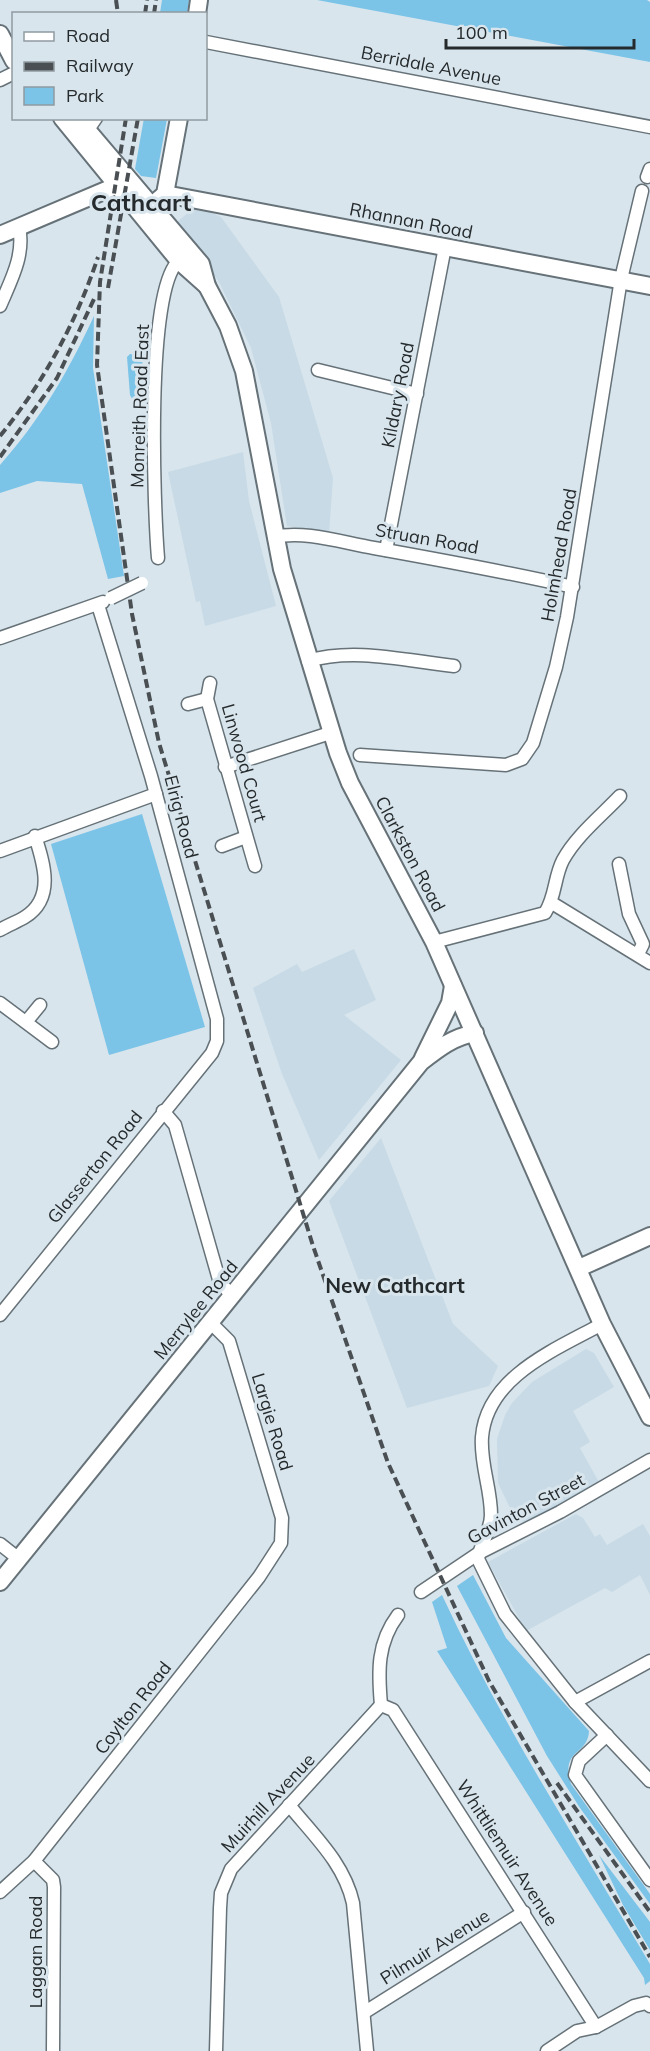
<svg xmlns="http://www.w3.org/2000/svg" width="650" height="2051" font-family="Mulish,sans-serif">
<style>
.built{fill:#c7dae6}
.green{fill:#7bc3e7}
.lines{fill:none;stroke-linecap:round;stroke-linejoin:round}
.street-casing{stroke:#667278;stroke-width:15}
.secondary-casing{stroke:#667278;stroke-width:20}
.street{stroke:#fff;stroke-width:12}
.secondary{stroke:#fff;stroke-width:16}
.rail{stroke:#494f52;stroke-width:4;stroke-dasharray:9 4.5;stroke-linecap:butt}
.street-bridge-casing{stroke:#667278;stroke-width:15;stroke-linecap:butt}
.street-bridge{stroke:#fff;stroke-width:12}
.labels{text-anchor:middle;stroke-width:6;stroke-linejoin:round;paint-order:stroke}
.street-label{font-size:18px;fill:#252a2c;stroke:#d8e5ed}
.quarter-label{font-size:21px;font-weight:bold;fill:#252a2c;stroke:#d8e5ed}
.district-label{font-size:24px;font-weight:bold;fill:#252a2c;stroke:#d8e5ed}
</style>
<rect width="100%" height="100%" fill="#d8e5ed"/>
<!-- built -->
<g class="built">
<path d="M 196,206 L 221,217 L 279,297 L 333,478 L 329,533 L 287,526 L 271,423 L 251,348 L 219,282 L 177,222 Z"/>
<path d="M 243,452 L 249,501 L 276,606 L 205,626 L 200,601 L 196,602 L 168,472 Z"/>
<path d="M 354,949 L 376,1000 L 344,1015 L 401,1060 L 319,1160 L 282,1074 L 253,988 L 297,964 L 302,972 Z"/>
<path d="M 381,1138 L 453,1324 L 498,1366 L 489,1386 L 407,1408 L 329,1201 Z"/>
<path d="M 586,1349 L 594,1353 L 614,1387 L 573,1411 L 590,1442 L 580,1448 L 600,1484 L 539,1516 L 522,1522 L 513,1514 L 498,1483 L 497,1439 L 505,1415 L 512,1403 L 532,1382 Z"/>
<path d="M 576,1514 L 583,1518 L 595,1537 L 600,1534 L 607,1545 L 643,1524 L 650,1536 L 650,1595 L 640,1575 L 612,1592 L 605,1588 L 526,1631 L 488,1562 Z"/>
</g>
<!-- green -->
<g class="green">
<path d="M 162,0 L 189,0 L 187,13 L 160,13 Z"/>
<path d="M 317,0 L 647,0 L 650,2 L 650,62 Z"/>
<path d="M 144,118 L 167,119 L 156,178 L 141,176 L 135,169 Z"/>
<path d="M 94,316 L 93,368 L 124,576 L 108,579 L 82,484 L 37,481 L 0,493 L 0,465 C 42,417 67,374 94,316 Z"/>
<path d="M 130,354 L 143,356 L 139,403 L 134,402 L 130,395 L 127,357 Z"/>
<path d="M 142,814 L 205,1027 L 109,1055 L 51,844 Z"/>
<path d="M 473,1575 L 506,1638 L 589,1731 C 588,1756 560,1748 571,1784 L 650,1894 L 650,1904 L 580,1808 L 547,1756 L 457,1586 Z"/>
<path d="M 442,1595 C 501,1723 578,1842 650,1964 L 650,1981 L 645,1985 L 644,1978 L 437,1651 L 447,1648 L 432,1602 Z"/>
<path d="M 599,1855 L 650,1922 L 650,1950 L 623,1905 Z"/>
</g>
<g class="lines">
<defs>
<g id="street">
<path d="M 206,42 L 650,127"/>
<path d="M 0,80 L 14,73"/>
<path d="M 87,131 L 96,118"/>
<path d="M 647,177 L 650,169"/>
<path d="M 0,306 C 11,280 25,255 19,227"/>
<path d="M 318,370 L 417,394"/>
<path d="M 274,537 C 306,530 343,543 374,548 C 441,560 507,572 573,587"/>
<path d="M 386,550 L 445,247"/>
<path d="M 158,558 C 154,510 145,287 179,261"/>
<path d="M 0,638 L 103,602"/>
<path d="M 308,661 C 354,647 407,661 454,666"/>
<path d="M 210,683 L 207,699 L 255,866"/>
<path d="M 188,704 L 207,699"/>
<path d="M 360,755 L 506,765 L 522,759 L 533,743 L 556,667 L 567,617 L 621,279 L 642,191"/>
<path d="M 225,767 L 330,733"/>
<path d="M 222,846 L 246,837"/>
<path d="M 0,851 L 156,794"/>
<path d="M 619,864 L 629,914 L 643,944 L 638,954"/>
<path d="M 552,903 L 650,963"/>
<path d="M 0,930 C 8,925 17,922 25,917 C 55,898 44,864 35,836"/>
<path d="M 434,942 L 545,913 C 556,896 554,877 563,860 C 576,836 601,816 620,796"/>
<path d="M 0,1003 L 52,1042"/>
<path d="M 26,1022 L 40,1005"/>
<path d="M 163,1111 L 175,1125 L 220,1283 L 233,1296"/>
<path d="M 0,1315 L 212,1053 L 217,1041 L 217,1019 L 151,776 L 98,605"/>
<path d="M 602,1324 C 557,1349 487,1376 482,1437 C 480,1464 491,1488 491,1515 C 491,1531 480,1544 478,1559 L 505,1614 L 575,1702 L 650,1781"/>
<path d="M 0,1544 L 19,1559"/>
<path d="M 421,1592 L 479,1553 L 560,1512 L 650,1460"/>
<path d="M 575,1702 L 650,1661"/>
<path d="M 381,1705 L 393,1710 L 596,2027"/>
<path d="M 381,1705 C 378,1671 377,1643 398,1615"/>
<path d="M 607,1735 L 579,1761 L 575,1775 L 650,1880"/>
<path d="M 289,1805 C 314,1836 344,1863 353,1903 L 367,2051"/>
<path d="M 34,1861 L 53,1880 L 54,1887 L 53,2051"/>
<path d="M 0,1892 L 34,1861 L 259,1577 L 281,1543 L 282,1518 L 229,1341 L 211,1323"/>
<path d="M 365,2012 L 524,1912"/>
<path d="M 216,2051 L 220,1908 L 221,1893 L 231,1869 L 381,1705"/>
<path d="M 547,2051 L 577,2031 L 596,2027 L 634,2006 L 646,2003 L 650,2006"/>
</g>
<g id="secondary">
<path d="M 197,14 L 199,0"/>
<path d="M 0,34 L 14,61"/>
<path d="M 62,118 L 179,261 L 207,286"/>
<path d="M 77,118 L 201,264 L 207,286 L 228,326 L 244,371 L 282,569 L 338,753 L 350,783 L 434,942 L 602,1324 L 650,1417"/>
<path d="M 165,194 L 650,286"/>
<path d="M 158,200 L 165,194 L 179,118"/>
<path d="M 0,235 L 118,185"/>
<path d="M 423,1058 L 450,1003 L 453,986"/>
<path d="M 579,1268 L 650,1236"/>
<path d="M 0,1582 L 421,1062 C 439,1048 453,1037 475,1033"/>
</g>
</defs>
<!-- street casing -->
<use href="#street" class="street-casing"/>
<!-- secondary casing -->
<use href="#secondary" class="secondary-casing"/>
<!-- street -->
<use href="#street" class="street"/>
<!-- secondary -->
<use href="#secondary" class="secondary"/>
<!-- rail -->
<g class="rail">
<path d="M 116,0 L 118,14"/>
<path d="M 145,14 L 147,0"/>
<path d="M 154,14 L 156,0"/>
<path d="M 126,118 L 100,282 L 97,365 L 132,614 L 159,743 L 313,1246 L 388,1463 L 489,1681 L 650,1957"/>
<path d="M 108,288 L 138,118"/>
<path d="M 0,436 C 44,382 76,323 98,257"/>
<path d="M 0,457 L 57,378 L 94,299"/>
<path d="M 557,1783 L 650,1912"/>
</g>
<defs>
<path id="street-bridge" d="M 111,598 L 142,583"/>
</defs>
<!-- street-bridge casing -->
<use href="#street-bridge" class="street-bridge-casing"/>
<!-- street-bridge -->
<use href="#street-bridge" class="street-bridge"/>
</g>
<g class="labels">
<!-- street labels -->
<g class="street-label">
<text transform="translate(431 66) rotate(11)" y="6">Berridale Avenue</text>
<text transform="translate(411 221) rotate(11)" y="6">Rhannan Road</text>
<text transform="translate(398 395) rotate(-79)" y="6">Kildary Road</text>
<text transform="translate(140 406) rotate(-88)" y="6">Monreith Road East</text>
<text transform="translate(427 539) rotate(10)" y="6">Struan Road</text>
<text transform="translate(559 555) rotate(-80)" y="6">Holmhead Road</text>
<text transform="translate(244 763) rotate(74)" y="6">Linwood Court</text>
<text transform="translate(181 817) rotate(75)" y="6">Elrig Road</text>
<text transform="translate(410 854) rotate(62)" y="6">Clarkston Road</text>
<text transform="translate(95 1167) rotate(-51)" y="6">Glasserton Road</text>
<text transform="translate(196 1310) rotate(-51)" y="6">Merrylee Road</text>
<text transform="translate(272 1422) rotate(73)" y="6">Largie Road</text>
<text transform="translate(526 1509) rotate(-28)" y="6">Gavinton Street</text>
<text transform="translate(133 1708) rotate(-52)" y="6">Coylton Road</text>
<text transform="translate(268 1803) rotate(-47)" y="6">Muirhill Avenue</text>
<text transform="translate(507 1853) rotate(57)" y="6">Whittliemuir Avenue</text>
<text transform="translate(435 1947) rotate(-32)" y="6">Pilmuir Avenue</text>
<text transform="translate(36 1952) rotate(-90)" y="6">Laggan Road</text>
</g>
<!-- quarter labels -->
<g class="quarter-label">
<text x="395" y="1293">New Cathcart</text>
</g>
<!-- district labels -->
<g class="district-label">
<text x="141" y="211">Cathcart</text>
</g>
</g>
<!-- legend -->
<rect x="12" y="12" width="195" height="108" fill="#d8e5ed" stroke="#909aa0" stroke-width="1.5"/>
<rect x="24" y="32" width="30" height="9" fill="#ffffff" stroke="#909aa0" stroke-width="1.5"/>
<text x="66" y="42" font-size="18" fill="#252a2c">Road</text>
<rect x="24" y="62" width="30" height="9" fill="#494f52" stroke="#909aa0" stroke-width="1.5"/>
<text x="66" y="72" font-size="18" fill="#252a2c">Railway</text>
<rect x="24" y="87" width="30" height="18" fill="#7bc3e7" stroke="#909aa0" stroke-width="1.5"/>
<text x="66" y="102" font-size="18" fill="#252a2c">Park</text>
<!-- scale -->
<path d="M446 39v9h188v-9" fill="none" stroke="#252a2c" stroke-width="3"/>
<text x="455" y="39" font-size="18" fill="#252a2c" stroke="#d8e5ed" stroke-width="4.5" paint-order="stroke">100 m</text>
</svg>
